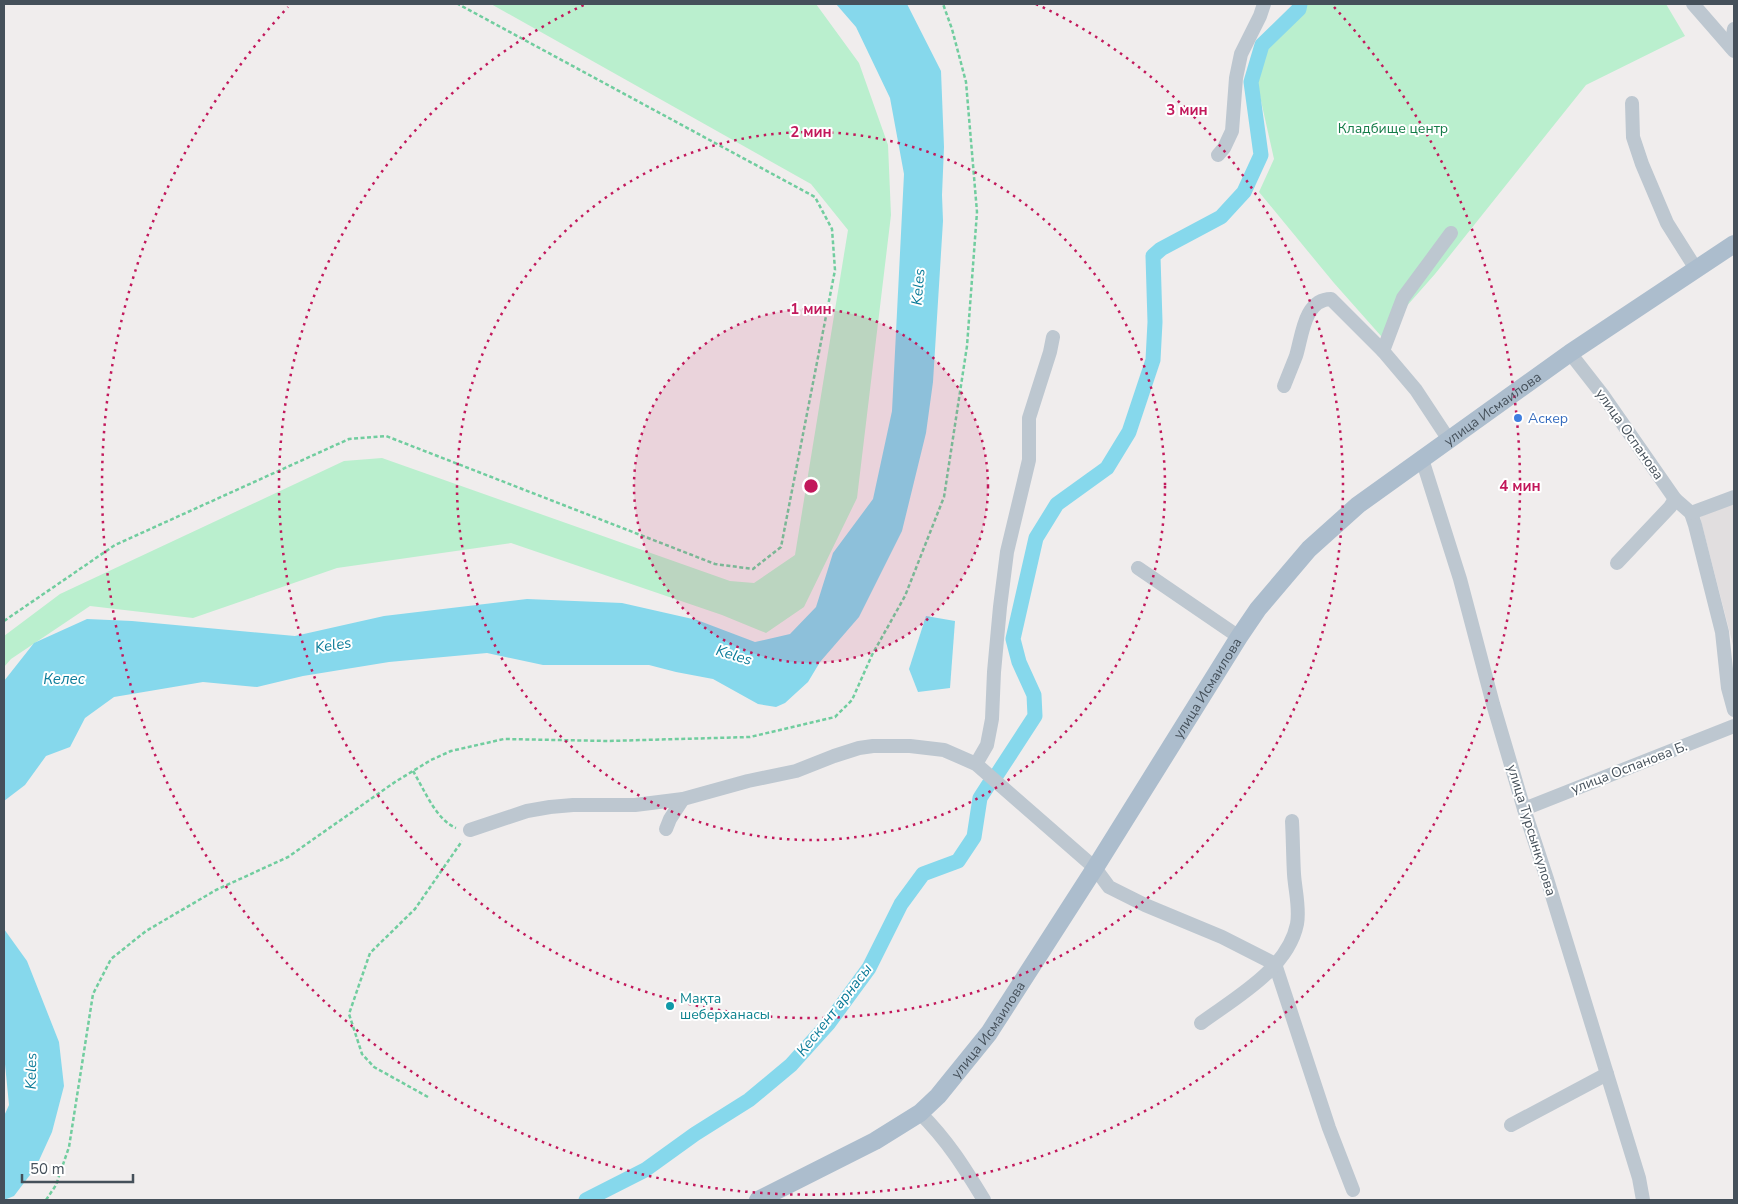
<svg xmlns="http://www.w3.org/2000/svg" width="1738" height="1204" font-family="'Nunito Sans',sans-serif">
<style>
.education{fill:#e1dedf}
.green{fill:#baefce}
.water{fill:#86d8ec}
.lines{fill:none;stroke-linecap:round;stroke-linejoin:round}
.canal{stroke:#86d8ec;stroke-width:15}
.path{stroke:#71cd9f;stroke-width:2.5;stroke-dasharray:4 2.5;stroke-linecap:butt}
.minor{stroke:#bdc7d0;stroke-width:14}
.major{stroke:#acbdcd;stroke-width:18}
.ring{fill:none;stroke:#c2185b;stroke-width:2.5;stroke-dasharray:2.5 5}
.shop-dot{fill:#3f7fe0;stroke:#fff;stroke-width:2}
.culture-dot{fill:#0f9aa8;stroke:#fff;stroke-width:2}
.labels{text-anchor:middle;stroke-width:4;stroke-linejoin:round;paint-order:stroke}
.park-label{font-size:14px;fill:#157c48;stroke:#fff}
.street-label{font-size:14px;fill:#45505a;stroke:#fff}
.shop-label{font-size:14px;fill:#366cbe;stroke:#fff;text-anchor:start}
.culture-label{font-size:14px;fill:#0d838f;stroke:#fff;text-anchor:start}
.water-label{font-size:15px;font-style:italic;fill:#0c7c99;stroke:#fff}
.centre{fill:#c2185b;stroke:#fff;stroke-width:2.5}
.ring-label{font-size:15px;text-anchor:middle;font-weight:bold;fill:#c2185b;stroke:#fff;stroke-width:4;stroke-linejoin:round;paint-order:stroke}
</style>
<rect width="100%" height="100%" fill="#f0eded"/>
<!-- education -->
<path class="education" d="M 1734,502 L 1734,649 L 1700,517 Z"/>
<!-- green -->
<g class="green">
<path d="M 491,4 L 816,4 L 859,63 L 888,145 L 891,215 L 857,498 L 804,607 L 766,633 L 722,615 L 511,543 L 337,568 L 193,618 L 90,606 L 11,659 L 4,667 L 4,636 L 60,594 L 344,461 L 382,458 L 730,581 L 754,583 L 795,555 L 848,230 L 811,184 Z"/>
<path d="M 1305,4 L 1666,4 L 1685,36 L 1586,85 L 1435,274 L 1405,308 L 1389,345 L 1334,283 L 1259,192 L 1274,159 L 1257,83 L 1267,46 L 1304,7 Z"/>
</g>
<!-- water -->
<g class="water">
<path d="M 836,4 L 907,4 L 941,71 L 944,147 L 942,195 L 943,221 L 933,382 L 926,433 L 902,531 L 859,617 L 820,662 L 808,682 L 785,703 L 776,707 L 758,704 L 713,679 L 676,672 L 649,665 L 543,665 L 487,653 L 389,662 L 303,676 L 257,687 L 203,682 L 114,697 L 85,718 L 70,747 L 46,756 L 25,785 L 4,801 L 4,681 L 34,643 L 87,619 L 132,621 L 295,636 L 384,616 L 527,599 L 622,603 L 697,620 L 755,642 L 790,634 L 816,607 L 833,553 L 873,499 L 892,411 L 904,174 L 890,98 L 856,27 Z"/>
<path d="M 926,616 L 955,621 L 950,688 L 918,692 L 909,669 Z"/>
<path d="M 4,929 L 27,961 L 59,1042 L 64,1086 L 52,1132 L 36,1167 L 14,1196 L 4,1200 L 4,1116 L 9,1105 L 4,1054 Z"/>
</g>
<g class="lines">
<!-- canal -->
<g class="canal">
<path d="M 996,776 L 1035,716 L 1034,695 L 1019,662 L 1013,639 L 1036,538 L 1057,504 L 1107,468 L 1129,432 L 1153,360 L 1155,322 L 1153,256 L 1161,249 L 1221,217 L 1244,192 L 1261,155 L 1251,82 L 1262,45 L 1299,9 L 1300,4"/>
<path d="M 586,1200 L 645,1170 L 695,1134 L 749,1100 L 791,1065 L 828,1024 L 869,968 L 901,904 L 923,874 L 958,861 L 974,837 L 980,798 L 989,784"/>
</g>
<!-- path -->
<g class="path">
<path d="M 4,621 L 115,545 L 349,439 L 386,436 L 715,564 L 753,569 L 781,547 L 835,270 L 832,229 L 815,197 L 458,4"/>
<path d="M 413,771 C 424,789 436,820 456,828"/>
<path d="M 428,1097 L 374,1067 L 362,1054 L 349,1014 L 370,953 L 415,909 L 462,841"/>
<path d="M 46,1200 L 56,1185 L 69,1147 L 93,994 L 111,959 L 146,931 L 216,890 L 288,857 L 395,782 L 431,760 L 451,751 L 504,739 L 608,741 L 750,737 L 835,717 L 852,700 L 872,655 L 905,596 L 944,497 L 967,346 L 977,212 L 966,82 L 952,29 L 943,4"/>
</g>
<!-- minor -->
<g class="minor">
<path d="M 1693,4 L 1734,51"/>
<path d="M 1731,47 L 1734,29"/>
<path d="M 1632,103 L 1633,137 L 1642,164 L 1667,223 L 1696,269"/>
<path d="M 1218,155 L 1224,148 L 1232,131 L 1236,78 L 1241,54 L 1260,16 L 1264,4"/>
<path d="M 1383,351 L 1403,298 L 1451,233"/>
<path d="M 1570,353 L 1602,394 L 1675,499 L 1691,513 L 1695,525 L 1722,632 L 1728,688 L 1734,710"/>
<path d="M 1284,386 C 1288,376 1292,366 1296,356 C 1302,337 1304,299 1331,299 L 1383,351 L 1416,390 L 1449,440"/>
<path d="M 1422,459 L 1460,579 L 1493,704 L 1524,809 L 1547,879 L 1639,1178 L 1643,1200"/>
<path d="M 1691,513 L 1734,497"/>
<path d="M 1617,563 L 1670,507 L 1675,499"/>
<path d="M 1138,568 L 1239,637"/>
<path d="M 976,764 L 987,745 L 992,719 L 994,672 L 1000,607 L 1007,552 L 1029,460 L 1029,418 L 1050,352 L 1053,337"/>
<path d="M 1524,809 L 1734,726"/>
<path d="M 666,829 L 670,819 L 683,799"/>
<path d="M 470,830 L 527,811 L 550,807 L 573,805 L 635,805 L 683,799 L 748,781 L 796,771 L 834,756 L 859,748 L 873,746 L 910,746 L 944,750 L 976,764 L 1095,868 L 1109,887 L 1145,905 L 1222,937 L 1275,964 L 1329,1128 L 1353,1190"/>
<path d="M 1201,1023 C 1235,998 1288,969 1297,924 C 1300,908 1295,890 1294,874 C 1293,857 1293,839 1292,821"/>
<path d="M 920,1113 C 948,1141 964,1167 984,1200"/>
<path d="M 1511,1125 L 1607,1074"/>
</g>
<!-- major -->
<path class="major" id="s1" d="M 758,1200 L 875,1141 L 920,1113 L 938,1096 L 989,1033 L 1095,868 L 1239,637 L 1258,609 L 1309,549 L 1358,505 L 1570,353 L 1734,244"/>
</g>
<!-- distance rings -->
<circle cx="811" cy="486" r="177" fill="#c2185b" fill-opacity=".12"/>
<g class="ring">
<circle cx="811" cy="486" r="177"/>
<circle cx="811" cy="486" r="354"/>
<path d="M1036 4A532 532 0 1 1 586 4"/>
<path d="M1334 7A709 709 0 1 1 288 7"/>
</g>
<!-- markers -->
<circle class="shop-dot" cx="1518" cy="418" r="5"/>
<circle class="culture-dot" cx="670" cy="1006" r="5"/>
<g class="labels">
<!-- park labels -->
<g class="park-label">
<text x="1393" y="133">Кладбище центр</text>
</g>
<!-- street labels -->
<g class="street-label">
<text dy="5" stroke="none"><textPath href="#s1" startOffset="1102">улица Исмаилова</textPath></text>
<text transform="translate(1630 434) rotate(55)" y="5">улица Оспанова</text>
<text dy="5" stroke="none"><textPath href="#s1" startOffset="698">улица Исмаилова</textPath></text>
<text transform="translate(1629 767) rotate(-21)" y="5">улица Оспанова Б.</text>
<text transform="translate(1532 830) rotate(73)" y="5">улица Турсынкулова</text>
<text dy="5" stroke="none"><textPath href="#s1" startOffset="292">улица Исмаилова</textPath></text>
</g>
<!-- shop labels -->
<g class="shop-label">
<text x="1528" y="423">Аскер</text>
</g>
<!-- culture labels -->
<g class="culture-label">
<text x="680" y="1003">Мақта<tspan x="680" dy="16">шеберханасы</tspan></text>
</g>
<!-- water labels -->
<g class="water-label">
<text transform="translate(918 287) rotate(-85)" y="5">Keles</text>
<text transform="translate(333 645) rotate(-9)" y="5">Keles</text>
<text transform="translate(734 655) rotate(17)" y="5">Keles</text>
<text x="64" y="684">Келес</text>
<text transform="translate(834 1010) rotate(-52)" y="5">Кескент арнасы</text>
<text transform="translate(31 1071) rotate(-89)" y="5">Keles</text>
</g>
</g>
<circle cx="811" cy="486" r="8" class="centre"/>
<g class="ring-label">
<text x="1187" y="115">3 мин</text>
<text x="811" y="137">2 мин</text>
<text x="811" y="314">1 мин</text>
<text x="1520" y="491">4 мин</text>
</g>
<!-- border -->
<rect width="1738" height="1204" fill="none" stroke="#45505a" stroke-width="10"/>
<!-- scale -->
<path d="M22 1174v8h111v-8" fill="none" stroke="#45505a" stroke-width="2.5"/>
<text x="30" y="1174" font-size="15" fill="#45505a" stroke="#ffffff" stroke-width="4" paint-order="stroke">50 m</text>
</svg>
